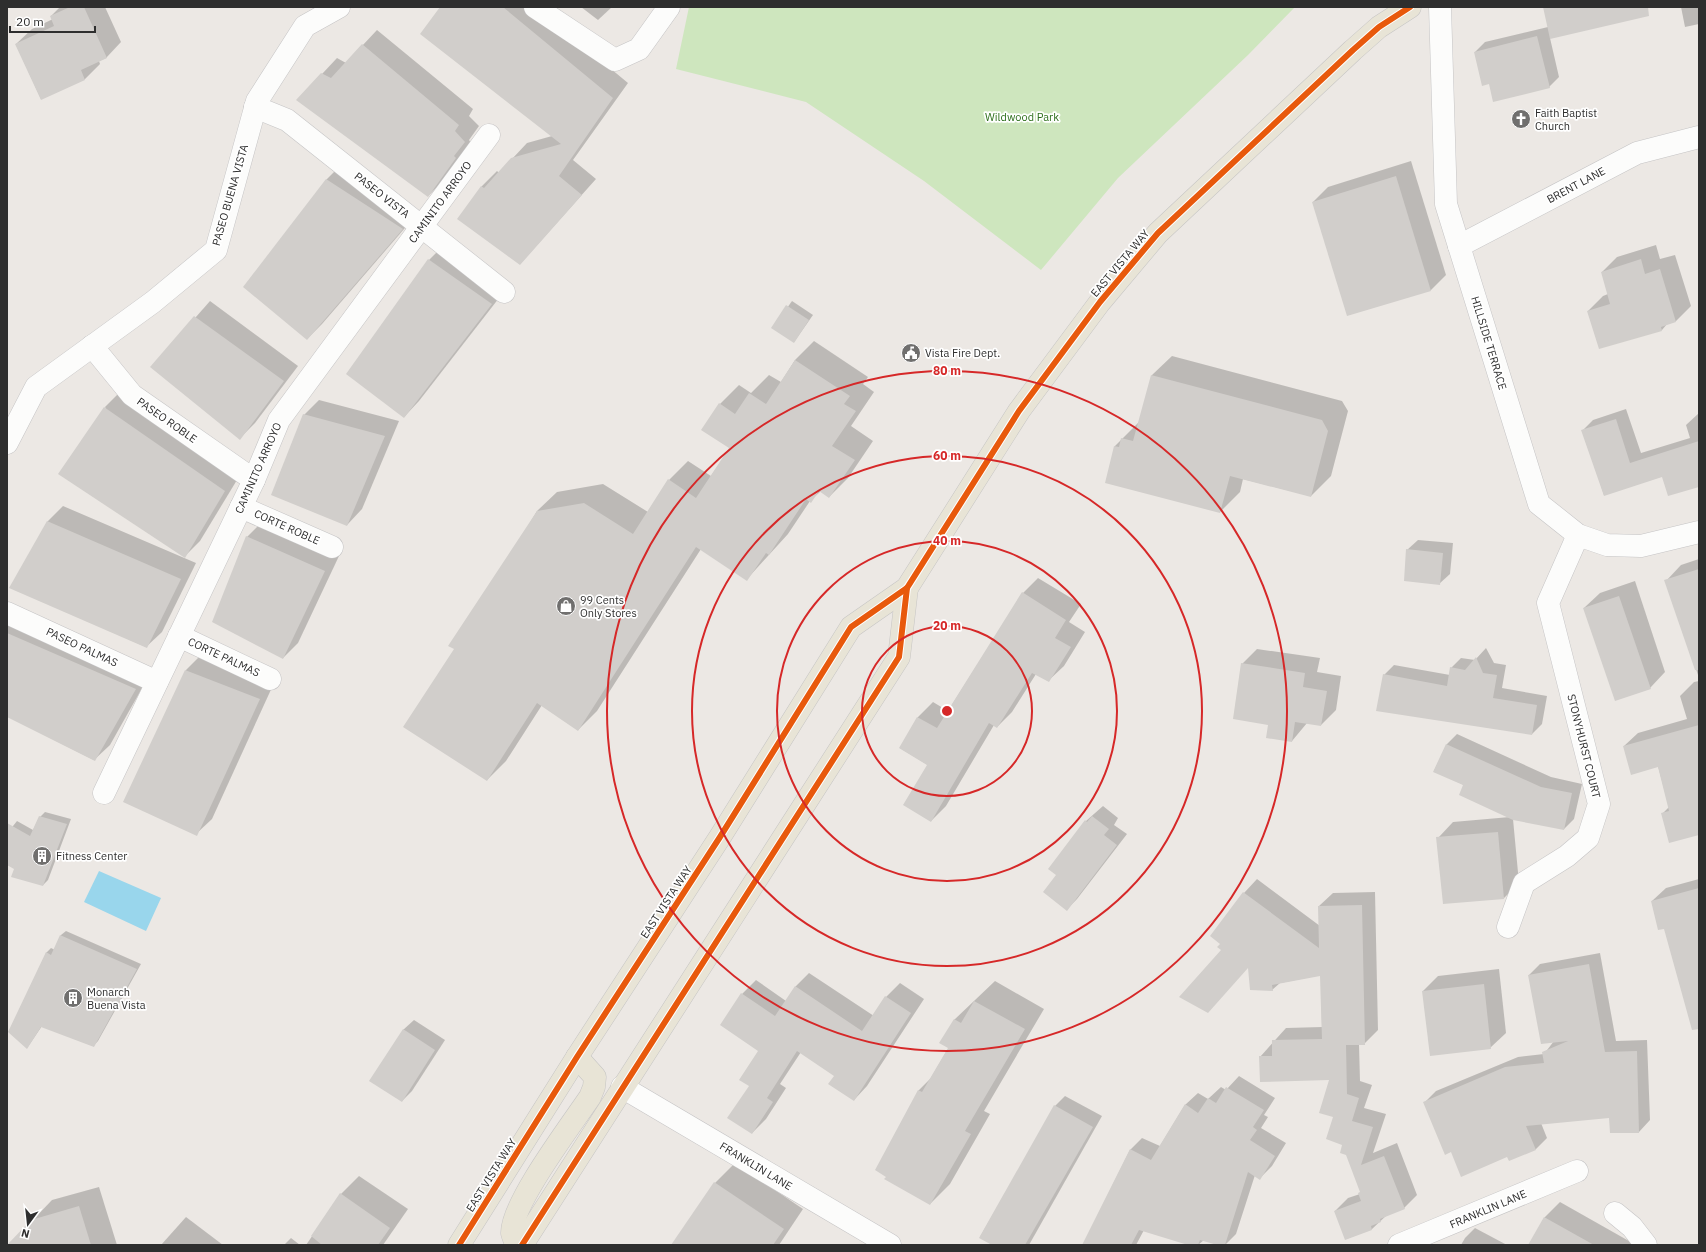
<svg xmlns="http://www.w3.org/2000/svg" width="1706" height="1252" font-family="'IBM Plex Sans',sans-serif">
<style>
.green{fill:#cee6be}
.water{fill:#99d6ec}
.shadow{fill:#0003}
.building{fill:#d1cecb}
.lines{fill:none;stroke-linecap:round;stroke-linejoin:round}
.street-casing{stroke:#c5c4c5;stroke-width:23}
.secondary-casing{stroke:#c5c4c5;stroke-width:23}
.primary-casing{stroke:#c6c5c4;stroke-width:23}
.street{stroke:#fcfcfb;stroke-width:22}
.secondary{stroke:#fcfcfb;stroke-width:22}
.primary{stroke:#e8e4d6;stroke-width:22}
.cycleway-casing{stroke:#fff;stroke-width:8}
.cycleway{stroke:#e8590c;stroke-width:6}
.ring{fill:none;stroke:#d62828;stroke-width:2}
.labels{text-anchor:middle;stroke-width:3.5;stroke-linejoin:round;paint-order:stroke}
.poi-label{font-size:11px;fill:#2e2e2e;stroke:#fff;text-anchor:start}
.park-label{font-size:11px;fill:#2c6e1b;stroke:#fff}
.street-label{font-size:11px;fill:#2e2e2e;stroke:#fff}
.centre{fill:#d62828;stroke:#fff;stroke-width:2}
.ring-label{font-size:12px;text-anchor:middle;font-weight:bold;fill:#d62828;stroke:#fff;stroke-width:3.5;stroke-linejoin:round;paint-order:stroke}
</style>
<rect width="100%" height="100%" fill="#ece8e4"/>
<!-- green -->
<path class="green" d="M 689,7 L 1295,7 L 1248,55 L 1118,178 L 1041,270 L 924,181 L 806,102 L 676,69 Z"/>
<!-- water -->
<path class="water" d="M 99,871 L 161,898 L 146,931 L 84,902 Z"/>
<!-- shadow -->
<g class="shadow">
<path d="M 60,7 L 105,7 L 121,42 L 106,58 L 99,61 L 100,64 L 85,79 L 41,99 L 16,44 L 32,29 L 53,19 L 51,16 Z"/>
<path d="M 442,7 L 536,7 L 628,83 L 573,160 L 596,179 L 520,264 L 459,219 L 482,186 L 497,171 L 499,173 L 527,143 L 552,136 Z"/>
<path d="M 581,7 L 612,7 L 598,20 Z"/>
<path d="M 1546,7 L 1619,7 L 1550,38 L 1559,77 L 1549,87 L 1489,83 L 1475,52 L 1485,42 L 1548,27 Z"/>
<path d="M 1681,7 L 1699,7 L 1699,24 L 1685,27 Z"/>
<path d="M 377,30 L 473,109 L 469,116 L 479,126 L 469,140 L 471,143 L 443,181 L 428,196 L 322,74 L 337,58 L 346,63 Z"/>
<path d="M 1411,161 L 1446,275 L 1431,290 L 1348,315 L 1313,202 L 1328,187 Z"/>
<path d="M 342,164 L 417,214 L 322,324 L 307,339 L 245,287 L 327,179 Z"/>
<path d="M 444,245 L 506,289 L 419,401 L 404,417 L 429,260 Z"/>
<path d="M 1656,245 L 1660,259 L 1675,255 L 1691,306 L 1676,321 L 1667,324 L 1662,330 L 1588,311 L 1603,296 L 1608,294 L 1602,272 L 1617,257 Z"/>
<path d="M 210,301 L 298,366 L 255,423 L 240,438 L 152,367 Z"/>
<path d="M 792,301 L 813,315 L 794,342 L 773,328 Z"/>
<path d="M 814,341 L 868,377 L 863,384 L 874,392 L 851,426 L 873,441 L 848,478 L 829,497 L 821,491 L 810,501 L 788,534 L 747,579 L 701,549 L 597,711 L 578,730 L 542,705 L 506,761 L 487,780 L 455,649 L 537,511 L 557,492 L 603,484 L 648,512 L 669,480 L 688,461 L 711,476 L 730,448 L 720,404 L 739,385 L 751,393 L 769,375 L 781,382 L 795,360 Z"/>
<path d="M 1172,356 L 1342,401 L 1348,411 L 1331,476 L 1311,496 L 1243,479 L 1240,492 L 1220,512 L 1106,482 L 1115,446 L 1140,421 L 1152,375 Z"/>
<path d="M 120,392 L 240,475 L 200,541 L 185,556 L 105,407 Z"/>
<path d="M 319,400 L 399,421 L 362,509 L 347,525 L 304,415 Z"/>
<path d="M 1626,409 L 1641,453 L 1690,438 L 1686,425 L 1699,413 L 1699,486 L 1663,476 L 1604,495 L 1583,430 L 1593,420 Z"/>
<path d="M 63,506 L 196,563 L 162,632 L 146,647 L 11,587 L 48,521 Z"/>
<path d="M 262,522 L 339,556 L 298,643 L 283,658 L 247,537 Z"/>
<path d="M 1418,540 L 1453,543 L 1450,574 L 1439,584 L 1407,550 Z"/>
<path d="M 1699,559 L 1699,674 L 1698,675 L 1666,581 L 1681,565 Z"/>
<path d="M 1038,578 L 1081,604 L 1069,622 L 1085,632 L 1064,666 L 1048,681 L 1036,674 L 1012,712 L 997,727 L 994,725 L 946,806 L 931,821 L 928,765 L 900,748 L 918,717 L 933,702 L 948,711 L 1023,593 Z"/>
<path d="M 1635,581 L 1665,672 L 1650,688 L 1584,608 L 1600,593 Z"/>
<path d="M 7,612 L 150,674 L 110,745 L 94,760 L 7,716 Z"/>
<path d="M 1486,648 L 1494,663 L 1506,665 L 1502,688 L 1547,696 L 1542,724 L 1532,734 L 1384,675 L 1394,665 L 1450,675 L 1451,668 L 1461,658 L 1475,660 Z"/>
<path d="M 1257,649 L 1320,658 L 1317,672 L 1341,676 L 1336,710 L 1321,725 L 1307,723 L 1292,741 L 1270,724 L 1242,664 Z"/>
<path d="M 201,655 L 274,683 L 212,819 L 196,834 L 186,670 Z"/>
<path d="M 1699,681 L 1699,833 L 1662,814 L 1669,807 L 1658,766 L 1624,746 L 1638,733 L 1687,719 L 1680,696 L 1694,682 Z"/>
<path d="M 1457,734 L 1551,777 L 1582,784 L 1574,819 L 1564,829 L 1513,819 L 1519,883 L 1504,898 L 1438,838 L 1453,822 L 1510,817 L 1464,785 L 1434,771 L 1447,744 Z"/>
<path d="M 1103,806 L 1118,818 L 1114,825 L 1127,834 L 1077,899 L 1067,909 L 1057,875 L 1086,821 Z"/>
<path d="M 45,812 L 71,819 L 48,880 L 43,885 L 7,864 L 7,841 L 13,826 L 17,821 L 33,830 L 40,817 Z"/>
<path d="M 1257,879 L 1320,926 L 1319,906 L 1333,893 L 1375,892 L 1378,1030 L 1364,1044 L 1359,1044 L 1360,1081 L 1372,1085 L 1364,1108 L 1386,1114 L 1373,1153 L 1397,1143 L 1417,1195 L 1404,1208 L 1388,1214 L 1372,1229 L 1346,1239 L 1335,1211 L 1348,1198 L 1360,1194 L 1361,1191 L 1334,1116 L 1331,1079 L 1260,1057 L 1286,1028 L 1322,1027 L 1321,975 L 1280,983 L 1272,990 L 1249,967 L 1222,950 L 1221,943 L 1211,936 L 1244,893 Z"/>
<path d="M 1699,879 L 1699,1002 L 1652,901 L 1666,888 Z"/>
<path d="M 66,931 L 141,964 L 98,1041 L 93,1046 L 42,1026 L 27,1048 L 46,953 L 51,948 L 55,950 L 61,935 Z"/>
<path d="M 1600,953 L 1616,1041 L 1647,1040 L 1650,1120 L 1639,1132 L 1610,1117 L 1541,1123 L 1547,1138 L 1536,1149 L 1509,1160 L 1508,1156 L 1452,1151 L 1425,1102 L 1436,1091 L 1518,1057 L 1544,1054 L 1554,1041 L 1529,975 L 1540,964 Z"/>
<path d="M 1499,969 L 1506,1033 L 1490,1048 L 1423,991 L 1438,976 Z"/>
<path d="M 809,973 L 874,1016 L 886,997 L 900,983 L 924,999 L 867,1086 L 854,1100 L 835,1075 L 801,1052 L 780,1084 L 786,1088 L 766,1119 L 752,1133 L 750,1085 L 760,1050 L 742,994 L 756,980 L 786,1001 L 796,986 Z"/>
<path d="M 995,981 L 1044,1009 L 984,1111 L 990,1114 L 950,1184 L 930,1204 L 877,1170 L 919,1090 L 931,1078 L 949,1047 L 954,1020 Z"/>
<path d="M 414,1020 L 445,1040 L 412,1091 L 402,1101 L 403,1030 Z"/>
<path d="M 1239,1076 L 1275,1098 L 1264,1115 L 1268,1117 L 1261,1128 L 1286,1143 L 1272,1166 L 1260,1178 L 1255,1175 L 1236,1234 L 1225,1245 L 1204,1240 L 1198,1245 L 1192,1245 L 1144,1230 L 1136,1245 L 1083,1245 L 1130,1150 L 1142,1138 L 1160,1146 L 1185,1105 L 1198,1093 L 1208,1099 L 1221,1087 L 1226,1090 Z"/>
<path d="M 1065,1096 L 1102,1116 L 1029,1245 L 994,1245 L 980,1237 L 1055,1106 Z"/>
<path d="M 735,1163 L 803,1209 L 779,1245 L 673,1245 L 715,1183 Z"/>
<path d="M 359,1176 L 408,1209 L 383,1245 L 306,1245 L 341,1194 Z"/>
<path d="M 99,1187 L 117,1245 L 9,1245 L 52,1200 Z"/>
<path d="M 1560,1202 L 1636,1245 L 1529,1245 L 1545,1217 Z"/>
<path d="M 186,1217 L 223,1245 L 161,1245 Z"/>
<path d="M 1475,1228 L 1507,1245 L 1461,1245 L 1465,1238 Z"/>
<path d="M 291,1238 L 300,1245 L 284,1245 Z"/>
</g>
<!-- building -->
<g class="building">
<path d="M 70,7 L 84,7 L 107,58 L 81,70 L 85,80 L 41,100 L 15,44 L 54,26 L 50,16 Z"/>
<path d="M 440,7 L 503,7 L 613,98 L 559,176 L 582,195 L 520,265 L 457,219 L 481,186 L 484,188 L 511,158 L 561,144 L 420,34 Z"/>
<path d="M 1543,7 L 1648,7 L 1649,16 L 1550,39 Z"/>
<path d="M 1537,36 L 1550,88 L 1493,102 L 1489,84 L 1482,86 L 1474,52 Z"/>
<path d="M 362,44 L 459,125 L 455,131 L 465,142 L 454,156 L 456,158 L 428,197 L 296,100 L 321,73 L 331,78 Z"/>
<path d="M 1396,176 L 1431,291 L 1347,316 L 1312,202 Z"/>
<path d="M 326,179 L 403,229 L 307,340 L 243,287 Z"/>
<path d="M 428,259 L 492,304 L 404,418 L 346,374 Z"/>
<path d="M 1641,259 L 1645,274 L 1660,269 L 1676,322 L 1661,327 L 1662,331 L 1599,349 L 1587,311 L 1610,304 L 1601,272 Z"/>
<path d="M 786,305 L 809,320 L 794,343 L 771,328 Z"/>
<path d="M 194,316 L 284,381 L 240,440 L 150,367 Z"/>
<path d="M 795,360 L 850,396 L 844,404 L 856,411 L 832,446 L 855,460 L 829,498 L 819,491 L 811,503 L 806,499 L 769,555 L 766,553 L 747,581 L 696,547 L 578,731 L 537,703 L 487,781 L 403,727 L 454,649 L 448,646 L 537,511 L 584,503 L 633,534 L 668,479 L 696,498 L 729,448 L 701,430 L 719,403 L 735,414 L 749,393 L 766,404 Z"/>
<path d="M 1151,375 L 1322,420 L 1328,431 L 1311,497 L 1230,476 L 1220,513 L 1105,483 L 1114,446 L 1119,447 L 1121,438 L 1133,441 Z"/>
<path d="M 104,407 L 225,491 L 185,558 L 58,474 Z"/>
<path d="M 303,414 L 385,436 L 347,526 L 271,495 Z"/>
<path d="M 1616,419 L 1630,463 L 1699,441 L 1699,487 L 1668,496 L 1662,477 L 1604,496 L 1581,430 Z"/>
<path d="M 47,521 L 181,579 L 147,648 L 9,588 Z"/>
<path d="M 246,536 L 325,571 L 283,659 L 212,622 Z"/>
<path d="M 1406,549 L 1443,553 L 1440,585 L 1404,581 Z"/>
<path d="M 1699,569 L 1699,670 L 1695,670 L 1664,580 Z"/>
<path d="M 1022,592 L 1066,620 L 1055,638 L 1071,647 L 1049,682 L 1032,673 L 997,728 L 989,723 L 931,822 L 903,805 L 927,765 L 899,748 L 917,717 L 937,728 Z"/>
<path d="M 1619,596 L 1651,689 L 1615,701 L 1583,608 Z"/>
<path d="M 7,633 L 136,689 L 95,761 L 7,717 Z"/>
<path d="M 1476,657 L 1483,673 L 1497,675 L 1493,698 L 1537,705 L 1532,735 L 1376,711 L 1383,674 L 1447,686 L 1450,667 L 1465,670 Z"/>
<path d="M 1241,663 L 1305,673 L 1303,687 L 1327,691 L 1321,726 L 1295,722 L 1292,742 L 1266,738 L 1268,725 L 1233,719 Z"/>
<path d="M 185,670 L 260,699 L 197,836 L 123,802 Z"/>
<path d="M 1699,725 L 1699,835 L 1669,843 L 1661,813 L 1669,811 L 1658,767 L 1631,775 L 1623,746 Z"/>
<path d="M 1446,744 L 1541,787 L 1572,793 L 1564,830 L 1513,820 L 1459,795 L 1463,785 L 1433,772 Z"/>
<path d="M 39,816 L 67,824 L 43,886 L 11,877 L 14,869 L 7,865 L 7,823 L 30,836 Z"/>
<path d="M 1092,816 L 1109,829 L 1104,835 L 1117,845 L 1067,911 L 1043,892 L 1056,875 L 1048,869 L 1085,820 L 1087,822 Z"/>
<path d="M 1498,832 L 1504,899 L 1443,904 L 1436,837 Z"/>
<path d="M 1699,888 L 1699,1029 L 1692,1030 L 1664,929 L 1658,930 L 1651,901 Z"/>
<path d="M 1243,892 L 1319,948 L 1318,906 L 1362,905 L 1365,1045 L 1346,1045 L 1347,1094 L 1359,1098 L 1352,1121 L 1373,1127 L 1361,1165 L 1384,1156 L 1405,1209 L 1380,1219 L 1381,1222 L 1371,1226 L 1372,1230 L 1345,1240 L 1334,1211 L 1361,1201 L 1358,1193 L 1360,1192 L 1346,1155 L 1340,1153 L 1342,1145 L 1326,1139 L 1333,1117 L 1319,1113 L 1329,1080 L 1260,1082 L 1259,1056 L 1272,1056 L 1272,1040 L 1322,1039 L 1320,976 L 1272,985 L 1273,991 L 1250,990 L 1248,968 L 1208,1013 L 1179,997 L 1221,950 L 1217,947 L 1220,944 L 1210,936 Z"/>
<path d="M 60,935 L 137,969 L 94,1047 L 41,1027 L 27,1049 L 8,1032 L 46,952 L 51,955 Z"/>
<path d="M 1589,964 L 1605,1052 L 1637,1051 L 1639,1133 L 1610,1133 L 1609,1118 L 1526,1126 L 1536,1150 L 1509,1161 L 1507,1157 L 1461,1177 L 1451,1152 L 1445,1155 L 1423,1102 L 1505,1067 L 1544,1063 L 1542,1052 L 1568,1041 L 1541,1044 L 1528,975 Z"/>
<path d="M 1484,984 L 1491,1049 L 1430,1056 L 1422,991 Z"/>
<path d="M 795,986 L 862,1031 L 885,996 L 911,1013 L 854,1101 L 828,1084 L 834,1076 L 797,1051 L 767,1098 L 773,1102 L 752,1134 L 727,1118 L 749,1086 L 739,1080 L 758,1051 L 720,1025 L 741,993 L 775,1016 Z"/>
<path d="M 974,1001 L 1025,1029 L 965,1131 L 971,1134 L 930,1205 L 884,1179 L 886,1177 L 875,1170 L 918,1090 L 922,1092 L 948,1048 L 939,1043 L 954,1019 L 961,1023 Z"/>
<path d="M 403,1029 L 435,1050 L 402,1102 L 369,1081 Z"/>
<path d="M 1226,1087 L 1264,1110 L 1253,1127 L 1257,1130 L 1250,1140 L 1275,1156 L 1260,1180 L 1248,1172 L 1225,1245 L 1217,1245 L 1200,1240 L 1198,1245 L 1188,1245 L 1139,1230 L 1131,1245 L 1082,1245 L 1130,1149 L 1151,1160 L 1185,1104 L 1198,1113 L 1208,1098 L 1216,1103 Z"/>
<path d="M 1054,1105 L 1093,1127 L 1025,1245 L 992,1245 L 979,1238 Z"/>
<path d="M 714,1182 L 784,1229 L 773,1245 L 671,1245 Z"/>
<path d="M 340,1193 L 390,1228 L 378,1245 L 322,1245 L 311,1236 Z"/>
<path d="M 79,1206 L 91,1245 L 7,1245 L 31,1220 Z"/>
<path d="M 1544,1217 L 1594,1245 L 1528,1245 Z"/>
</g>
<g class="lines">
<defs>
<g id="street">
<path d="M 535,7 L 615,60 L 639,49 L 669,7"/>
<path d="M 255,107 L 287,120 L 504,292"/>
<path d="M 1459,246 L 1637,153 L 1699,137"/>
<path d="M 92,346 L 132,395 L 254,480"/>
<path d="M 7,443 L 36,387 L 153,302 L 216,250 L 257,101 L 305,26 L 339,7"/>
<path d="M 241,507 L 332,547"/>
<path d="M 7,613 L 157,682"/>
<path d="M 179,636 L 270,679"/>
<path d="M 104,793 L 254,480 L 279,420 L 489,135"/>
<path d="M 1508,927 L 1524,883 L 1567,856 L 1588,838 L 1599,804 L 1548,603 L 1578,535"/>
<path d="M 622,1087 L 890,1245"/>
<path d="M 1615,1213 L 1632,1227 L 1646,1245"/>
<path d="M 1399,1245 L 1577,1171"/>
</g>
<path id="secondary" d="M 1440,7 L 1446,204 L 1539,504 L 1578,535 L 1607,545 L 1641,546 L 1699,532"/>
<g id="primary">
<path d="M 459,1245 L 577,1057 L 720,837 L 851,627 L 907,588 L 1019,411 L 1100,302 L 1158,233 L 1353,50 L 1379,27 L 1410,7"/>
<path d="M 516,1245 C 515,1241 513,1237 512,1233 C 511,1204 572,1124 590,1097 L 594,1087 L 595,1077 L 577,1057"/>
<path d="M 522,1245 L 899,657 L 907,588"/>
</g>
</defs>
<!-- street casing -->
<use href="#street" class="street-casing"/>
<!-- secondary casing -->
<use href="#secondary" class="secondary-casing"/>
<!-- primary casing -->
<use href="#primary" class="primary-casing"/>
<!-- street -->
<use href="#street" class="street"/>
<!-- secondary -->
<use href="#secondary" class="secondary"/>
<!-- primary -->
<use href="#primary" class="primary"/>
<defs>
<g id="cycleway">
<path d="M 459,1245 L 577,1057 L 720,837 L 851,627 L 907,588 L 1019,411 L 1100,302 L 1158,233 L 1353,50 L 1379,27 L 1410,7"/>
<path d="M 522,1245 L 899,657 L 907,588"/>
</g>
</defs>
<!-- cycleway casing -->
<use href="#cycleway" class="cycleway-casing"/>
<!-- cycleway -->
<use href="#cycleway" class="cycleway"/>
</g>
<!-- distance rings -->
<g class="ring">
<circle cx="947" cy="711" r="85"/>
<circle cx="947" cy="711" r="170"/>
<circle cx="947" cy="711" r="255"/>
<circle cx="947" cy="711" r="340"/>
</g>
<!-- icons -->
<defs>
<symbol id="church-disc" viewBox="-11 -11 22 22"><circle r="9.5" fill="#706f6e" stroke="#fff"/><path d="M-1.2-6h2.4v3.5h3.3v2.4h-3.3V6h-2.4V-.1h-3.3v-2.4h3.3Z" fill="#fff"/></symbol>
<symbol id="civic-disc" viewBox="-11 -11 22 22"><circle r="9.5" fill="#706f6e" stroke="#fff"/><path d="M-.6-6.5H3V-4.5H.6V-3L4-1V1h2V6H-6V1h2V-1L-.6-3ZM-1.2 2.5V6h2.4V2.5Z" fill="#fff"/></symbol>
<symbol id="shop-disc" viewBox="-11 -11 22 22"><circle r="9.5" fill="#706f6e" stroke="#fff"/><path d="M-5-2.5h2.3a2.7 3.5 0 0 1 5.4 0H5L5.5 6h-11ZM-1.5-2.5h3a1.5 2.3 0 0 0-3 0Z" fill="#fff"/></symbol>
<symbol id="building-disc" viewBox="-11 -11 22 22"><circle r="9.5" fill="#706f6e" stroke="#fff"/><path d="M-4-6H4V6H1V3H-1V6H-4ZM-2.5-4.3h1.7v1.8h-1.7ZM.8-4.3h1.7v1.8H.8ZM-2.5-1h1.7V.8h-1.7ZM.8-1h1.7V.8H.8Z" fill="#fff"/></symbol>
</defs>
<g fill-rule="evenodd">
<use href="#church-disc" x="1510" y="108" width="22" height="22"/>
<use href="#civic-disc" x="900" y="342" width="22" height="22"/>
<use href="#shop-disc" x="555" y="595" width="22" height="22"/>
<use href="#building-disc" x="31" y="845" width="22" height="22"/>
<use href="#building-disc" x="62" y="987" width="22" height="22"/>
</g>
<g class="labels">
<!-- poi labels -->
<g class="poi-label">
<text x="1535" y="117">Faith Baptist<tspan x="1535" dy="13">Church</tspan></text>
<text x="925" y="357">Vista Fire Dept.</text>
<text x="580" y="604">99 Cents<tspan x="580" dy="13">Only Stores</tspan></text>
<text x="56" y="860">Fitness Center</text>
<text x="87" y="996">Monarch<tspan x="87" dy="13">Buena Vista</tspan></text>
</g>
<!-- park labels -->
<g class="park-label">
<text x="1022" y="121">Wildwood Park</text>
</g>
<!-- street labels -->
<g class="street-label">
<text transform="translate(1576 185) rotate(-28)" y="4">BRENT LANE</text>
<text transform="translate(230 195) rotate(-74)" y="4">PASEO BUENA VISTA</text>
<text transform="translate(382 195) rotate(38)" y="4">PASEO VISTA</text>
<text transform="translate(440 202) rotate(-54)" y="4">CAMINITO ARROYO</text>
<text transform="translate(1120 263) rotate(-50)" y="4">EAST VISTA WAY</text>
<text transform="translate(1489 343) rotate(73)" y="4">HILLSIDE TERRACE</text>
<text transform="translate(167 420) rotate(35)" y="4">PASEO ROBLE</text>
<text transform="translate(258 468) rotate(-66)" y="4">CAMINITO ARROYO</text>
<text transform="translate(287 527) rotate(24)" y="4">CORTE ROBLE</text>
<text transform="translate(82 647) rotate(25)" y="4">PASEO PALMAS</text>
<text transform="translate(224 657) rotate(25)" y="4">CORTE PALMAS</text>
<text transform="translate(1584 746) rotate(76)" y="4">STONYHURST COURT</text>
<text transform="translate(666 902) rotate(-57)" y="4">EAST VISTA WAY</text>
<text transform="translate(756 1166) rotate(31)" y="4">FRANKLIN LANE</text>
<text transform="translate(491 1175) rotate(-58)" y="4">EAST VISTA WAY</text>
<text transform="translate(1488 1209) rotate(-23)" y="4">FRANKLIN LANE</text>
</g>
</g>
<circle cx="947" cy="711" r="6" class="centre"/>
<g class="ring-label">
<text x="947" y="375">80 m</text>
<text x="947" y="460">60 m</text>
<text x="947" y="545">40 m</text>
<text x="947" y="630">20 m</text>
</g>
<!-- border -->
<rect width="1706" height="1252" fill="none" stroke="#2e2e2e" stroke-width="16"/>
<!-- north arrow -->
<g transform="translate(28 1224) rotate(195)" stroke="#ffffff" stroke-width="3" paint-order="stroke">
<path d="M0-3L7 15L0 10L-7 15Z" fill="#2e2e2e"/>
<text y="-6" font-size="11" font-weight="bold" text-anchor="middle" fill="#2e2e2e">N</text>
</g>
<!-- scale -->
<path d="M10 26v6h85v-6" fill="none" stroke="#2e2e2e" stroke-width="2"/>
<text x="16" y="26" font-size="12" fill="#2e2e2e" stroke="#ffffff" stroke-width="3" paint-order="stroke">20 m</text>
</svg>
